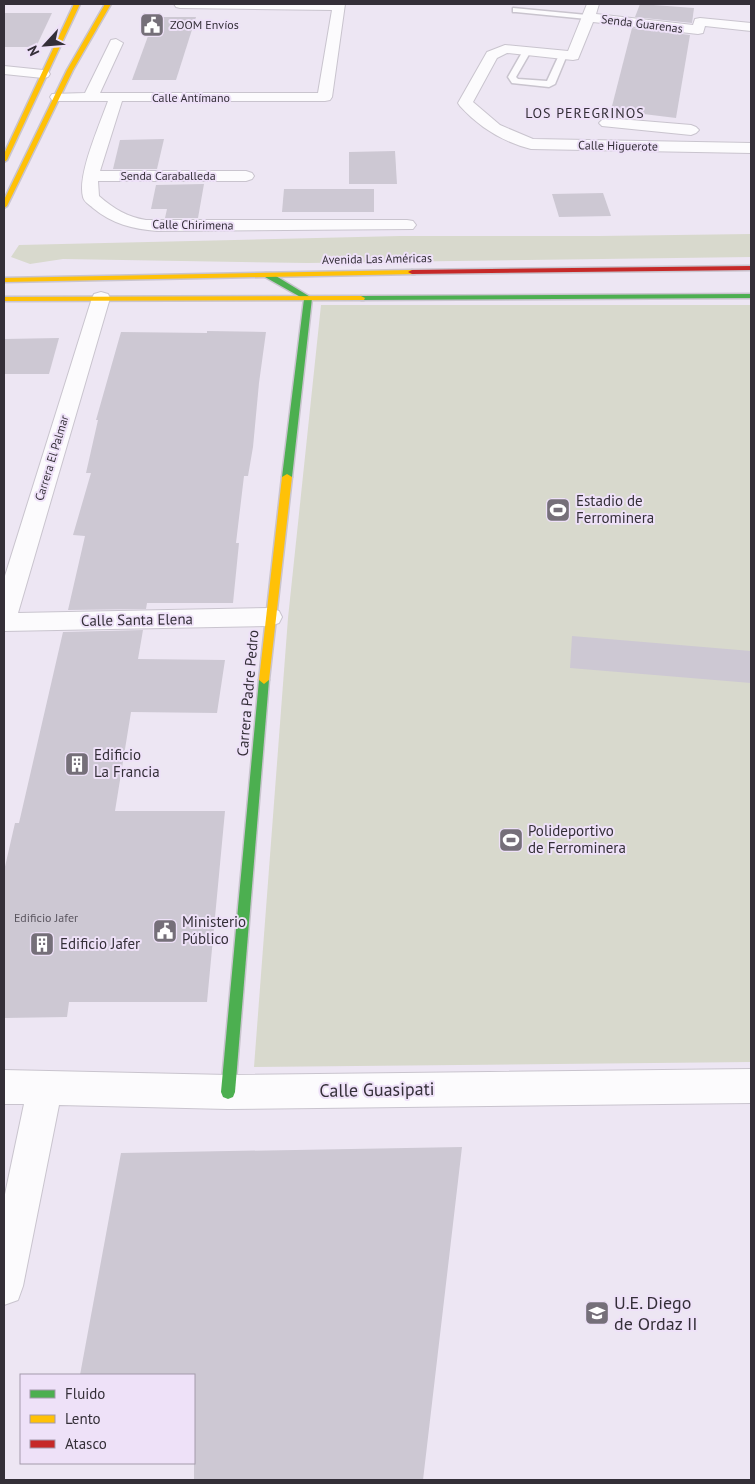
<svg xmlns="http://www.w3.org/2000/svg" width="755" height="1484" font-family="'PT Sans',sans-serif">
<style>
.green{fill:#d8d9cd}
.building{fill:#cdc8d3}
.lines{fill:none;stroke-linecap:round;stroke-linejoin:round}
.lane-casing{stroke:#c9c4ce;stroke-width:3}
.street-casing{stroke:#c9c4ce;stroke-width:2}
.fast-casing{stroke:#c9c4ce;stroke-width:3}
.slow-casing{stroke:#c9c4ce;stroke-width:3}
.jam-casing{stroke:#c9c4ce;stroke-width:3}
.lane{fill:#fcfbfd;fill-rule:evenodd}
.street{fill:#fcfbfd;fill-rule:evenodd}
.fast{fill:#4caf50;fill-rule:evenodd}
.slow{fill:#ffc107;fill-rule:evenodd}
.jam{fill:#c62828;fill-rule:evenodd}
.labels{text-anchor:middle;stroke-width:4;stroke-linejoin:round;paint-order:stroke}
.far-street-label{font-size:12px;fill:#342f38;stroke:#eee1f8}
.far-poi-label{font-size:12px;fill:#342f38;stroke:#eee1f8;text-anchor:start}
.number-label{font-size:12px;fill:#5a555f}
.far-neighbourhood-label{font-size:14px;letter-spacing:1px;fill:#342f38;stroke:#eee1f8}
.poi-label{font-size:15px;fill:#342f38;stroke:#eee1f8;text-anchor:start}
.street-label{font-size:15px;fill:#342f38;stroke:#eee1f8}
.near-street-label{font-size:18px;fill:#342f38;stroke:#eee1f8}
.near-poi-label{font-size:18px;fill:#342f38;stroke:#eee1f8;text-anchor:start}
</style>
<rect width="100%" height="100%" fill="#ede6f3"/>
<!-- green -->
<g class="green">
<path d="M 751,234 L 751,257 L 307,263 L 63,259 L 30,264 L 11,257 L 19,245 L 400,236 L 599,236 Z"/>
<path d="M 321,305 L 751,305 L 751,1062 L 254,1067 L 288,618 Z"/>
</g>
<!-- building -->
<g class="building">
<path d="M 640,4 L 694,8 L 692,23 L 635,17 Z"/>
<path d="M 4,13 L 52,13 L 36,47 L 4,47 Z"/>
<path d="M 155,17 L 196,17 L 176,80 L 132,80 Z"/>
<path d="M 632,28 L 690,35 L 676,118 L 611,110 Z"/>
<path d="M 164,139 L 157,169 L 113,169 L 120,140 Z"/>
<path d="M 395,151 L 397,184 L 349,184 L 349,152 Z"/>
<path d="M 204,184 L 198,218 L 165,218 L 167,209 L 151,209 L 156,185 Z"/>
<path d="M 284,189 L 374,189 L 374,212 L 282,212 Z"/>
<path d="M 603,193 L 611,216 L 559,217 L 552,194 Z"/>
<path d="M 207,331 L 266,332 L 259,383 L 253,447 L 248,476 L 244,476 L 236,543 L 239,543 L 233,603 L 147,603 L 146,609 L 68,610 L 85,536 L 73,535 L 91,473 L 86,473 L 98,420 L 96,420 L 121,332 L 207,333 Z"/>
<path d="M 59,338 L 49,374 L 4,374 L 4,339 Z"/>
<path d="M 143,630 L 138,659 L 225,660 L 217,713 L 131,712 L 115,811 L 225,811 L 207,1002 L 69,1002 L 67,1017 L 4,1018 L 4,871 L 15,823 L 19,823 L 63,632 Z"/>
<path d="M 572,636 L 751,651 L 751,683 L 570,668 Z"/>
<path d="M 462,1147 L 423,1480 L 194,1480 L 194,1375 L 80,1375 L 121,1153 Z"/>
</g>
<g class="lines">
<defs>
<g id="lane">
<path d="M 513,8 L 587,15 L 591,17 L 587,19 L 516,12 L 513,12 Z"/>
<path d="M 524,49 L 531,51 L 516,77 L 518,79 L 547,81 L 559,55 L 566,53 L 567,55 L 555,84 L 549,87 L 512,83 L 508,77 Z"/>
</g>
<g id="street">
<path d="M 174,4 L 345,4 L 332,97 L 330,100 L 325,101 L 122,101 L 100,171 L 246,171 L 252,173 L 254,176 L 252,179 L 246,181 L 98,181 L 99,196 C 114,209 127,217 146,220 L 407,220 L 413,221 L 416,225 L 413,229 L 157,231 C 133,229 112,224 93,208 C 90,205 84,202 83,197 C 77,175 100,124 108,101 L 57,101 L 52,100 L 50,97 L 52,94 L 85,93 L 111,40 L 116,39 L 123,43 L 100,93 L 318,93 L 332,10 L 180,8 L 176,7 Z"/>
<path d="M 587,4 L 599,4 L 596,14 L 693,25 L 695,19 L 700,18 L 751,23 L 751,31 L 705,26 L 703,33 L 698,34 L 593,22 L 578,59 L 573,60 L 507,53 L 497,58 L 473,102 L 500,125 L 533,139 L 751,143 L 751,153 L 531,149 C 503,142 479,127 460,106 L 458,103 L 487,52 L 505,45 L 568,51 Z"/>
<path d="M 4,66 L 43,70 L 48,71 L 50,74 L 48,77 L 43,78 L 4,74 Z"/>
<path d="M 607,118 L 691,125 L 696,127 L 699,130 L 696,133 L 691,135 L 602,126 L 599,123 L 602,120 Z"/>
<path d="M 101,292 L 108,294 L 110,298 L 18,613 L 270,608 L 279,611 L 282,617 L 279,623 L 270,626 L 4,631 L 4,579 L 92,298 L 94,294 Z"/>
<path d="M 751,1069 L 751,1103 L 228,1109 L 59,1105 L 23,1286 L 18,1300 L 4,1305 L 4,1199 L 24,1104 L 4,1104 L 4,1070 L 228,1075 Z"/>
</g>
<g id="fast">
<path d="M 265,273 L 271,273 L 312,298 L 292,477 L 287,480 L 282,477 L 304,299 L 265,277 Z"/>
<path d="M 751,294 L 751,298 L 361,300 L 357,298 L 361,296 Z"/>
<path d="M 264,676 L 269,680 L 235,1092 L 233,1097 L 228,1099 L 223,1097 L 221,1092 L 259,680 Z"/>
</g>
<g id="slow">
<path d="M 74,4 L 80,4 L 7,160 L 4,162 L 4,154 Z"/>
<path d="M 105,4 L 111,4 L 73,70 L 7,206 L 4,208 L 4,200 L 67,70 Z"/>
<path d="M 412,270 L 416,272 L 415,274 L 4,282 L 4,278 Z"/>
<path d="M 361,296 L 365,298 L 364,300 L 4,301 L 4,297 Z"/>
<path d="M 287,474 L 292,477 L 269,680 L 264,684 L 259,680 L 282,477 Z"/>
</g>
<path id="jam" d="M 751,266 L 751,270 L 412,274 L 408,272 L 412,270 Z"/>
</defs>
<!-- lane casing -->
<use href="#lane" class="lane-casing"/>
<!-- street casing -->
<use href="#street" class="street-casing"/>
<!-- fast casing -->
<use href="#fast" class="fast-casing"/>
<!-- slow casing -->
<use href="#slow" class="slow-casing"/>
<!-- jam casing -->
<use href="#jam" class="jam-casing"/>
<!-- lane -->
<use href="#lane" class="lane"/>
<!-- street -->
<use href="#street" class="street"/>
<!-- fast -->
<use href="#fast" class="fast"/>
<!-- slow -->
<use href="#slow" class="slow"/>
<!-- jam -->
<use href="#jam" class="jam"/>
</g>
<!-- icons -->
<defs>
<symbol id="civic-square" viewBox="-11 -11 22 22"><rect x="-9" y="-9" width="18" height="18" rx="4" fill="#756f79" stroke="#eee1f8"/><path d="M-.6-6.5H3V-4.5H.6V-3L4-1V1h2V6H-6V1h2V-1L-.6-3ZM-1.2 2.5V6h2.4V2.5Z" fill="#fff"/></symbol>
<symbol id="stadium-square" viewBox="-11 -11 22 22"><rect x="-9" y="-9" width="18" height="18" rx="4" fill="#756f79" stroke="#eee1f8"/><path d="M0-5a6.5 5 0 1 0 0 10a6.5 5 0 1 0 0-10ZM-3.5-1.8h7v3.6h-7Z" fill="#fff"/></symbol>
<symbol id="building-square" viewBox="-11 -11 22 22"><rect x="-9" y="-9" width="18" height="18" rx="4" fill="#756f79" stroke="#eee1f8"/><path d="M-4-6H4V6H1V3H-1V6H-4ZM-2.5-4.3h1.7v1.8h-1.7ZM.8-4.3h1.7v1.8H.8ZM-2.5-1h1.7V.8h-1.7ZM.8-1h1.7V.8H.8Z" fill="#fff"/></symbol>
<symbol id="school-square" viewBox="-11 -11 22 22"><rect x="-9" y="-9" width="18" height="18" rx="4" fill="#756f79" stroke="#eee1f8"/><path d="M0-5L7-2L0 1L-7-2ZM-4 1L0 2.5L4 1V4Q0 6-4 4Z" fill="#fff"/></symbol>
</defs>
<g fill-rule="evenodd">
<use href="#civic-square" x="138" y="11" width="28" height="28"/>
<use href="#stadium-square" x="544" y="496" width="28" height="28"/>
<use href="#building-square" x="63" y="750" width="28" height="28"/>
<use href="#stadium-square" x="497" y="826" width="28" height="28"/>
<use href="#civic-square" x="151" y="917" width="28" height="28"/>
<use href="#building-square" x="28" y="930" width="28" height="28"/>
<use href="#school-square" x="583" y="1299" width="28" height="28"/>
</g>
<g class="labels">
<!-- far-street labels -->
<g class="far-street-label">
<text transform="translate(642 24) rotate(7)" y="4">Senda Guarenas</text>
<text x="191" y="102">Calle Antímano</text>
<text transform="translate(618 146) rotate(1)" y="4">Calle Higuerote</text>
<text x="168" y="180">Senda Caraballeda</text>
<text transform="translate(193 225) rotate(1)" y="4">Calle Chirimena</text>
<text transform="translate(377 259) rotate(-1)" y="4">Avenida Las Américas</text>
<text transform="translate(52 458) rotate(-73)" y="4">Carrera El Palmar</text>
</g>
<!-- far-poi labels -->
<g class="far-poi-label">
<text x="170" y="29">ZOOM Envíos</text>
</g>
<!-- number labels -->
<g class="number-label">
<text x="46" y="922">Edificio Jafer</text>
</g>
<!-- far-neighbourhood labels -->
<g class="far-neighbourhood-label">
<text x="585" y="118">LOS PEREGRINOS</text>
</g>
<!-- poi labels -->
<g class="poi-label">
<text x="576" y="506">Estadio de<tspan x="576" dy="17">Ferrominera</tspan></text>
<text x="94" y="760">Edificio<tspan x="94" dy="17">La Francia</tspan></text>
<text x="528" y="836">Polideportivo<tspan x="528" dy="17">de Ferrominera</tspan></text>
<text x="182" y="927">Ministerio<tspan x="182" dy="17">Público</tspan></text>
<text x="60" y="949">Edificio Jafer</text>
</g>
<!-- street labels -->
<g class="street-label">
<text transform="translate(137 620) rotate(-1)" y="5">Calle Santa Elena</text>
<text transform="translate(248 693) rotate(-85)" y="5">Carrera Padre Pedro</text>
</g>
<!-- near-street labels -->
<g class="near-street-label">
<text transform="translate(377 1090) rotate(-1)" y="6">Calle Guasipati</text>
</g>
<!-- near-poi labels -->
<g class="near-poi-label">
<text x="614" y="1309">U.E. Diego<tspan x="614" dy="21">de Ordaz II</tspan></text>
</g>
</g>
<!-- border -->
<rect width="755" height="1484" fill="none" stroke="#342f38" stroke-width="10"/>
<!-- legend -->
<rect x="20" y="1374" width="175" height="90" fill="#eee1f8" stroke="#a49aab"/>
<rect x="30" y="1390" width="25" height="8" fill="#4caf50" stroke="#a49aab"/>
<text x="65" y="1399" font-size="15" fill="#342f38">Fluido</text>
<rect x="30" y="1415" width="25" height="8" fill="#ffc107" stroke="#a49aab"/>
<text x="65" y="1424" font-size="15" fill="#342f38">Lento</text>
<rect x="30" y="1440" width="25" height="8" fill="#c62828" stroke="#a49aab"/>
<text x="65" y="1449" font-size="15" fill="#342f38">Atasco</text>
<!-- north arrow -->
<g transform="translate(45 45) rotate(244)" stroke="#eee1f8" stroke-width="4" paint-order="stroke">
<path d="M0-4L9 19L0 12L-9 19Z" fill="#342f38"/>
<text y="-8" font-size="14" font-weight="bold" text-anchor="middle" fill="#342f38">N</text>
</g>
</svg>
